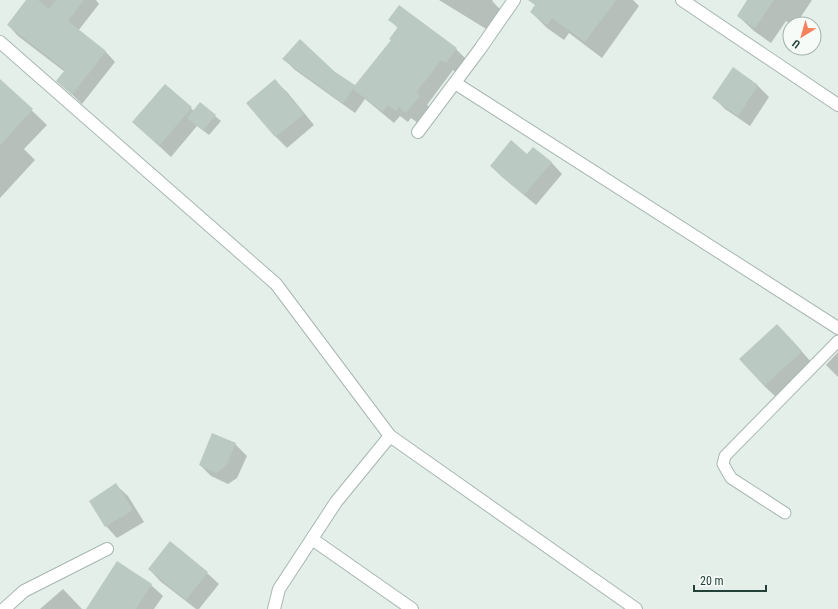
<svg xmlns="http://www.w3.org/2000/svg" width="838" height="609" font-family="'Roboto Condensed',sans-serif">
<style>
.shadow{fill:#0003}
.building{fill:#bacac3}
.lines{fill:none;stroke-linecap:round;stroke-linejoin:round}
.lane-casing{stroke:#a7b7b1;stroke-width:13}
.street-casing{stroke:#a7b7b1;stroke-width:14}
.lane{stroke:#fff;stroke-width:11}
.street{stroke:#fff;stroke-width:12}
</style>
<rect width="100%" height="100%" fill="#e5efea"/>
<!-- shadow -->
<g class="shadow">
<path d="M 28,0 L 96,0 L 99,4 L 78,31 L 105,51 L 115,62 L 82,104 L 58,81 L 65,72 L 18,36 L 8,25 Z"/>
<path d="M 439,0 L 493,0 L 492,1 L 503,12 L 491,32 Z"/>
<path d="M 540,0 L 633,0 L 639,6 L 602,58 L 569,33 L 564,40 L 547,28 L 531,12 Z"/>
<path d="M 749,0 L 812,0 L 796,24 L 791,24 L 786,21 L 771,43 L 754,31 L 738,16 Z"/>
<path d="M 389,19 L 456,49 L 467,60 L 458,74 L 453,70 L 427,105 L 430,108 L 418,123 L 411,118 L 408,122 L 400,116 L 394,123 L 365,99 L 355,113 L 295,70 L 284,59 L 335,72 L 355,87 L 392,40 L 399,29 Z"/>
<path d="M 733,69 L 758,86 L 769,97 L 750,126 L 725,109 L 714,98 Z"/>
<path d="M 0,80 L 47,125 L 24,149 L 35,160 L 0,198 Z"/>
<path d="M 275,81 L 287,92 L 314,125 L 287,148 L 276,137 Z"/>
<path d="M 165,85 L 194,111 L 215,116 L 221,121 L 209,135 L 197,126 L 171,157 L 133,122 Z"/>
<path d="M 527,155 L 551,162 L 562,174 L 536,205 L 502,177 L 491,166 Z"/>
<path d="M 788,336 L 812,363 L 776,397 L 764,386 Z"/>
<path d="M 838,352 L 838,377 L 826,365 Z"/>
<path d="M 235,444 L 247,456 L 237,478 L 228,484 L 211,476 L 200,465 Z"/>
<path d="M 116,485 L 128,496 L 144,522 L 117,538 L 106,526 Z"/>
<path d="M 170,543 L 207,573 L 219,584 L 199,609 L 196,609 L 160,581 L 149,569 Z"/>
<path d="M 151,585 L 163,596 L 154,609 L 87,609 Z"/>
<path d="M 63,589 L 82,609 L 40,609 Z"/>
</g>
<!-- building -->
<g class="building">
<path d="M 26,0 L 38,0 L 49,9 L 56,0 L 84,0 L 68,21 L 106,51 L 72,95 L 56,81 L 65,70 L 7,25 Z"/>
<path d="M 528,0 L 616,0 L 585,42 L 552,18 L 547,25 L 530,12 L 535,5 Z"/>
<path d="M 747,0 L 774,0 L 755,28 L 737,16 Z"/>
<path d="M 399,5 L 457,48 L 446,63 L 441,60 L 416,93 L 420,96 L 406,113 L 399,107 L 396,111 L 388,105 L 383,112 L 353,89 L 343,103 L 282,59 L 300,39 L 335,72 L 355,85 L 391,40 L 389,39 L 398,27 L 388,20 Z"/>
<path d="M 733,67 L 758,85 L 738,116 L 712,98 Z"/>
<path d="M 0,79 L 33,109 L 0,145 Z"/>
<path d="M 275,79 L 304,114 L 275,137 L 246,103 Z"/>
<path d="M 165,84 L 192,107 L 159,146 L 132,122 Z"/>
<path d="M 200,102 L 216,115 L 203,130 L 187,118 Z"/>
<path d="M 511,140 L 527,154 L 533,147 L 552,162 L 524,195 L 490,166 Z"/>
<path d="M 777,324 L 802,351 L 764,386 L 739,359 Z"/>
<path d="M 212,433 L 236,443 L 226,466 L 216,473 L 199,465 Z"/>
<path d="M 116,483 L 133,510 L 105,527 L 89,501 Z"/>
<path d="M 170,541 L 208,572 L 186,600 L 148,569 Z"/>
<path d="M 117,561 L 152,584 L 136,609 L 86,609 Z"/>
</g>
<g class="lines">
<defs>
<path id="lane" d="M 785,513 L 731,478 L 723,464 L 725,456 L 838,341"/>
<g id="street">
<path d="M 682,0 L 838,105"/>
<path d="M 0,42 L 276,284 L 390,436 L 336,502 L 279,589 L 274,609"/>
<path d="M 455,83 L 838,328"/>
<path d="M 418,132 L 480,49 L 514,0"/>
<path d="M 390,436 L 636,609"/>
<path d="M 312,539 L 412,609"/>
<path d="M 4,609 L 24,591 L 107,549"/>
</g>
</defs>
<!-- lane casing -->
<use href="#lane" class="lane-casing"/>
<!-- street casing -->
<use href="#street" class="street-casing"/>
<!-- lane -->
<use href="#lane" class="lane"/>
<!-- street -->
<use href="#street" class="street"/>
</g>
<!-- north arrow -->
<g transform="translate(802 36) rotate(217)"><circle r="19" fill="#f6fbf8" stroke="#a2b1ac"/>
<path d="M0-3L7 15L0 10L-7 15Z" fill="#f5825c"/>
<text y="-6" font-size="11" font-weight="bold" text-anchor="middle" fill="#234139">U</text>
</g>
<!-- scale -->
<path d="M694 585v6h72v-6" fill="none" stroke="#234139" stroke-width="2"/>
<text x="700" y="585" font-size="12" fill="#234139" stroke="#f6fbf8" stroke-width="3" paint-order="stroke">20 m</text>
</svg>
